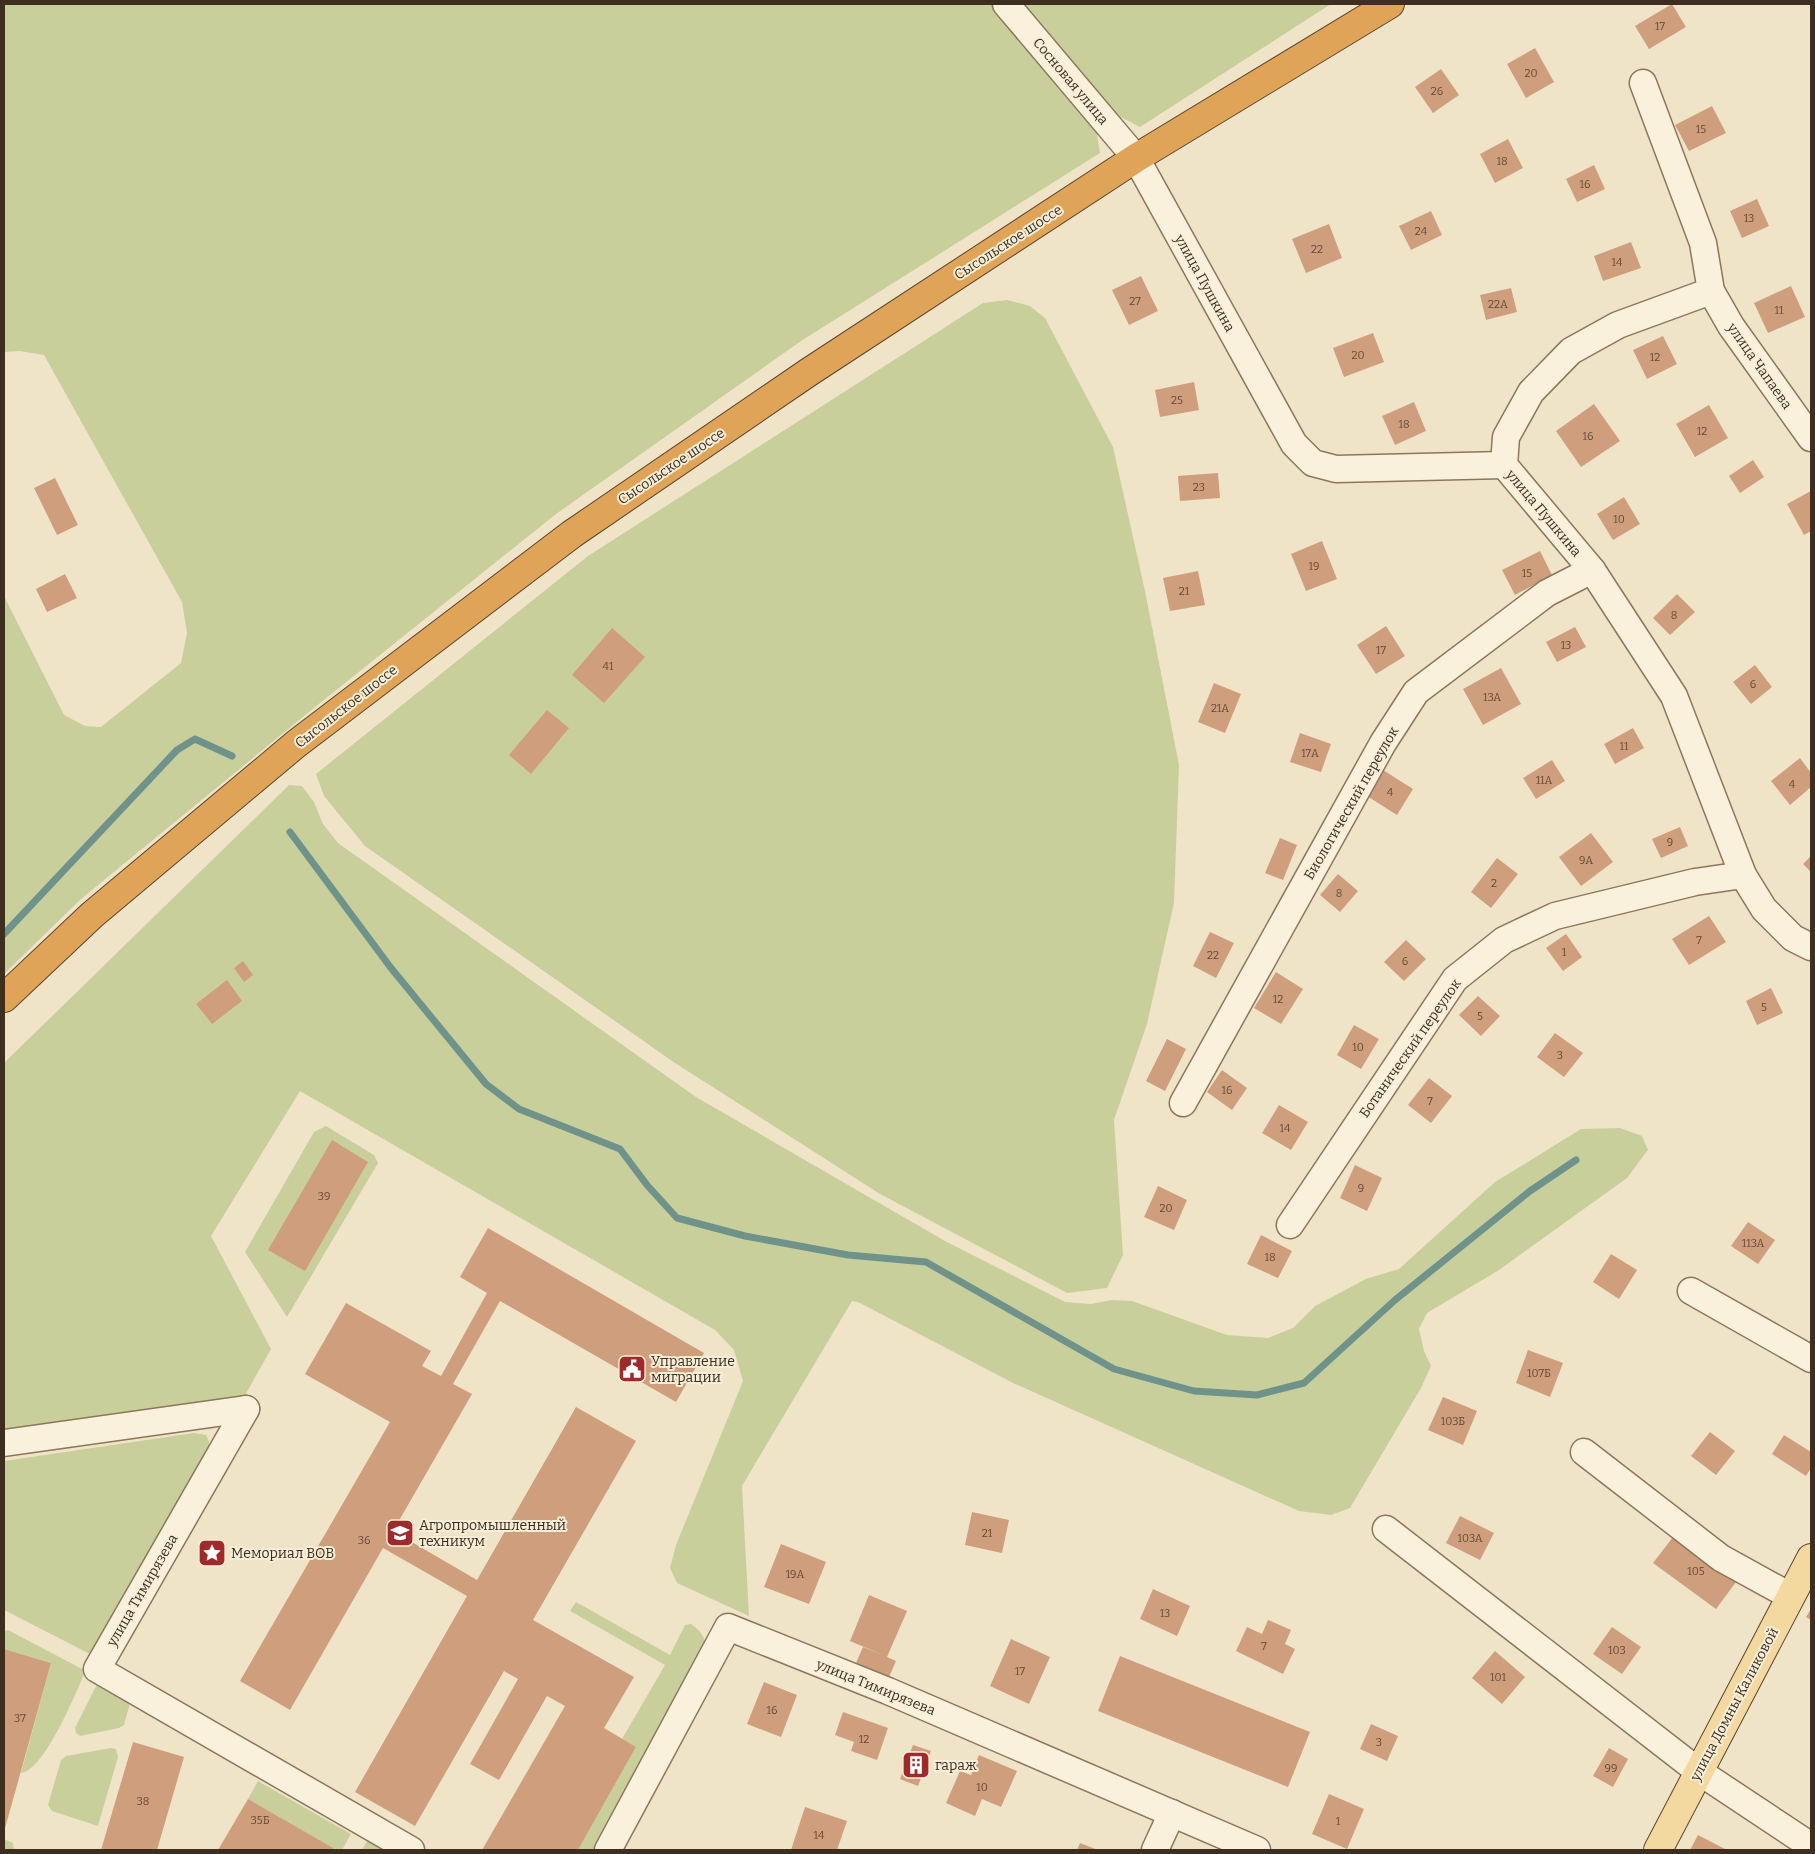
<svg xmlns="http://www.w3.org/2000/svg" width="1815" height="1854" font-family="Bitter,serif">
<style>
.green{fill:#c9cf9b}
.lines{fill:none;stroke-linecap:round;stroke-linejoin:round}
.stream{stroke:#6f938a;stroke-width:7}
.building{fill:#cf9f7d}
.minor-casing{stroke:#8d765c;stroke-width:29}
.major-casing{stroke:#5b4430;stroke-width:30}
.highway-casing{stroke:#5b4430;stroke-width:30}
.minor{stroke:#faf1dc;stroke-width:26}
.major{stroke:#f3d9a0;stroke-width:28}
.highway{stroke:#e0a458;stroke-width:28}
.labels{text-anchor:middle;stroke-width:4;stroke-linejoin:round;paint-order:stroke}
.number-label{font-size:11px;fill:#624a37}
.street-label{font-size:14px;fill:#3d2e20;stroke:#f7eed8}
.poi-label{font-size:14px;fill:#3d2e20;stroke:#f7eed8;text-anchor:start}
</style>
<rect width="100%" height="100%" fill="#f0e4c8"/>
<!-- green -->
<g class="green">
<path d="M 4,4 L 991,4 L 1096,128 L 1100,153 L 801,341 L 556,514 L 309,712 L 81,899 L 4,974 L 4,596 L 64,715 L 85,726 L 101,727 L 181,663 L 187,633 L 182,602 L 44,355 L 20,351 L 4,352 Z"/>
<path d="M 1021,4 L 1331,4 L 1140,127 L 1113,113 Z"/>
<path d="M 1007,300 L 1030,306 L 1045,318 L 1113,447 L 1145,591 L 1179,765 L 1174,903 L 1147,1024 L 1114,1120 L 1123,1255 L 1107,1288 L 1067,1293 L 880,1194 L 675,1063 L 365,846 L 324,796 L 316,774 L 588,556 L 983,303 Z"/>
<path d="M 289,785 L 302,786 L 314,802 L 323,824 L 338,843 L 696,1097 L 945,1241 L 1065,1302 L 1091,1304 L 1112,1300 L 1132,1301 L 1227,1335 L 1268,1338 L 1293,1328 L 1315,1306 L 1366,1279 L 1399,1269 L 1495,1182 L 1581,1129 L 1620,1128 L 1642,1136 L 1648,1150 L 1627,1178 L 1499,1270 L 1427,1313 L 1419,1329 L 1424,1351 L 1431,1366 L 1421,1388 L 1350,1508 L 1331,1515 L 1299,1511 L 1013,1383 L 858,1302 L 852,1301 L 742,1486 L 749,1616 L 677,1583 L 670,1568 L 676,1545 L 743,1381 L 734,1350 L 715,1330 L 300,1091 L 211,1236 L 271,1349 L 244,1397 L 4,1432 L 4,1063 Z"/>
<path d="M 326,1126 L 374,1155 L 378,1163 L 287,1317 L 245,1252 L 314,1132 Z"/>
<path d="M 194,1433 L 206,1435 L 209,1441 L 209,1452 L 94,1656 L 4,1610 L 4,1461 Z"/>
<path d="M 576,1602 L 670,1655 L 685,1625 L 691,1624 C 701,1631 704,1636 707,1648 L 598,1850 L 578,1850 L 636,1747 L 622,1739 L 665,1665 L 570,1611 Z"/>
<path d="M 8,1630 L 84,1670 L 85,1672 C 76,1693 44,1771 21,1773 L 51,1663 L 4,1649 L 4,1631 Z"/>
<path d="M 100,1684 L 130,1703 L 124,1725 L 119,1728 L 80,1736 L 76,1733 L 75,1728 L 96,1686 Z"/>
<path d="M 111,1748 L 116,1749 L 118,1757 L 98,1826 L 52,1811 L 48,1805 L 61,1760 L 66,1756 Z"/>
<path d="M 258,1781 L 351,1834 L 342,1850 L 332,1850 L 333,1849 L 248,1799 Z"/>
<path d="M 371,1834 L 400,1850 L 362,1850 Z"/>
<path d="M 4,1839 L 13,1843 L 14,1850 L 4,1850 Z"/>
</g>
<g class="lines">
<!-- stream -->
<g class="stream">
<path d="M 290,832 L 391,968 L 486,1084 L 519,1109 L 620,1149 L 647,1185 L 677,1218 L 745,1236 L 848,1255 L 926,1262 L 1114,1369 L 1194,1391 L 1257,1395 L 1304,1383 L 1395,1300 L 1530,1191 L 1576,1160"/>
<path d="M 4,934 L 177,750 L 195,739 L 232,756"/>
</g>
</g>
<!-- building -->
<g class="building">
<path d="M 1672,4 L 1686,27 L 1649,49 L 1635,26 Z"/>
<path d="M 1535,48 L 1554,82 L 1526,98 L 1507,64 Z"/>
<path d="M 1441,69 L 1459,95 L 1433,113 L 1415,87 Z"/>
<path d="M 1712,106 L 1726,133 L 1689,151 L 1675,125 Z"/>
<path d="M 1508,139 L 1523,168 L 1495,183 L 1480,154 Z"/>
<path d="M 1594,165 L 1605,189 L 1577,202 L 1566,179 Z"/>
<path d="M 1757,199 L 1769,226 L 1742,238 L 1730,211 Z"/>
<path d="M 1431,211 L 1442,235 L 1411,250 L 1399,226 Z"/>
<path d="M 1329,224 L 1342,258 L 1306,273 L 1292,239 Z"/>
<path d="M 1631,242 L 1641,268 L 1603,281 L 1594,256 Z"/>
<path d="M 1141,276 L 1158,311 L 1129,325 L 1112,290 Z"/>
<path d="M 1791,286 L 1805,317 L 1768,333 L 1754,303 Z"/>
<path d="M 1511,288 L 1517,312 L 1486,320 L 1480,295 Z"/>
<path d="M 1373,333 L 1384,362 L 1344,377 L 1333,348 Z"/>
<path d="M 1663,336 L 1677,364 L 1647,379 L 1633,350 Z"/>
<path d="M 1194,382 L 1199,410 L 1160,417 L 1155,390 Z"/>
<path d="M 1414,402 L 1426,431 L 1395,445 L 1382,416 Z"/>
<path d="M 1594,404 L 1620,441 L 1581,467 L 1556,431 Z"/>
<path d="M 1709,405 L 1728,438 L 1695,457 L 1676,424 Z"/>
<path d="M 1753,460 L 1764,477 L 1740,493 L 1729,476 Z"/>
<path d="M 1218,473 L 1220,498 L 1180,501 L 1178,476 Z"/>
<path d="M 55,478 L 78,525 L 57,535 L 34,488 Z"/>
<path d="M 1811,491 L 1811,531 L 1804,535 L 1787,504 Z"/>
<path d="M 1624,497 L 1640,524 L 1613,540 L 1597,514 Z"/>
<path d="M 1322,541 L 1337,579 L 1306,591 L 1291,554 Z"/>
<path d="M 1540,551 L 1552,575 L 1515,595 L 1502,570 Z"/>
<path d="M 1198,571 L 1205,605 L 1170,611 L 1163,578 Z"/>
<path d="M 65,574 L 77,598 L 47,612 L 36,589 Z"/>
<path d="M 1677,594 L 1695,612 L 1670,635 L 1653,618 Z"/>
<path d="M 1386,626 L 1405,656 L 1376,674 L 1357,645 Z"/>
<path d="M 1575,627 L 1586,647 L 1557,662 L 1546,642 Z"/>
<path d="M 612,628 L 645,657 L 604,703 L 572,675 Z"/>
<path d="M 1755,665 L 1772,687 L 1751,704 L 1733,682 Z"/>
<path d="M 1501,668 L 1521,704 L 1483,725 L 1463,689 Z"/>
<path d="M 1214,683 L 1241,694 L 1225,733 L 1198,722 Z"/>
<path d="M 547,710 L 569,728 L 531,774 L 509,755 Z"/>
<path d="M 1633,728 L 1644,748 L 1615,764 L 1604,744 Z"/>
<path d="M 1300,733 L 1331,744 L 1321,772 L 1290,762 Z"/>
<path d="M 1800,758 L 1811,773 L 1811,787 L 1790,805 L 1771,781 Z"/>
<path d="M 1552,760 L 1565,781 L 1536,799 L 1523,778 Z"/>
<path d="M 1383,770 L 1413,789 L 1397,815 L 1367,796 Z"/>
<path d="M 1680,827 L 1688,846 L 1661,858 L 1652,839 Z"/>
<path d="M 1591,833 L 1613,862 L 1581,886 L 1559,857 Z"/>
<path d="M 1280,838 L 1297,845 L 1283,880 L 1265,873 Z"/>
<path d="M 1811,856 L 1811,872 L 1803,864 Z"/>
<path d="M 1497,858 L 1518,874 L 1491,908 L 1471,892 Z"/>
<path d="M 1338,874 L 1358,891 L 1340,912 L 1320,895 Z"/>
<path d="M 1709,916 L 1726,942 L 1689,965 L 1672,939 Z"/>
<path d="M 1210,932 L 1234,943 L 1216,978 L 1193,966 Z"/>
<path d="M 1566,934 L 1582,957 L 1563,971 L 1546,948 Z"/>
<path d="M 1406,940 L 1426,959 L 1404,981 L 1384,962 Z"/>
<path d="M 243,961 L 253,975 L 244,982 L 234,968 Z"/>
<path d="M 1276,972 L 1303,989 L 1281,1024 L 1254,1008 Z"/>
<path d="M 227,980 L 242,1001 L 212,1024 L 196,1004 Z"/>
<path d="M 1771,988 L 1783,1013 L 1757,1025 L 1746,1001 Z"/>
<path d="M 1478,996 L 1500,1016 L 1481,1036 L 1459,1015 Z"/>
<path d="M 1354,1025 L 1379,1039 L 1361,1069 L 1337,1055 Z"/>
<path d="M 1555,1033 L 1583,1053 L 1564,1077 L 1537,1057 Z"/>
<path d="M 1167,1039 L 1186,1049 L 1165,1091 L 1146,1081 Z"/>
<path d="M 1222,1070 L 1247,1088 L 1232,1110 L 1207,1092 Z"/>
<path d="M 1429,1078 L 1452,1096 L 1431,1123 L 1408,1105 Z"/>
<path d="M 1279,1105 L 1308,1122 L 1291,1150 L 1262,1133 Z"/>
<path d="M 332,1140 L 368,1162 L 305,1271 L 268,1250 Z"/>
<path d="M 1355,1165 L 1382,1178 L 1367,1211 L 1340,1198 Z"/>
<path d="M 1158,1186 L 1187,1200 L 1174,1230 L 1144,1217 Z"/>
<path d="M 1748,1222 L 1775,1240 L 1758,1264 L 1731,1246 Z"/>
<path d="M 488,1228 L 704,1353 L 676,1402 L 500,1301 L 453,1384 L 472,1394 L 393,1531 L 477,1580 L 576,1407 L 636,1441 L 533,1620 L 634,1677 L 604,1728 L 636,1747 L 578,1850 L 482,1850 L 565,1706 L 547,1696 L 499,1780 L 470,1764 L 518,1679 L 504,1671 L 415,1826 L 355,1792 L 467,1596 L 383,1548 L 290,1710 L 240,1681 L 390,1422 L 305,1374 L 346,1303 L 431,1351 L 422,1366 L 441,1376 L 487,1293 L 460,1277 Z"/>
<path d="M 1261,1235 L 1292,1251 L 1278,1278 L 1247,1264 Z"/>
<path d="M 1611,1254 L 1637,1270 L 1619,1299 L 1593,1282 Z"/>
<path d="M 1528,1350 L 1563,1363 L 1550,1397 L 1516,1383 Z"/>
<path d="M 1443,1397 L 1477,1411 L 1463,1445 L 1428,1430 Z"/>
<path d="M 1710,1432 L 1735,1451 L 1716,1475 L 1691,1456 Z"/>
<path d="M 1784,1435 L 1811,1452 L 1811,1468 L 1806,1476 L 1772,1454 Z"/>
<path d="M 972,1512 L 1009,1520 L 1002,1553 L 965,1545 Z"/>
<path d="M 1460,1516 L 1494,1533 L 1480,1560 L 1446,1543 Z"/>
<path d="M 1673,1537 L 1739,1578 L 1716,1609 L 1653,1563 Z"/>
<path d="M 781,1544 L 826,1562 L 809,1604 L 764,1587 Z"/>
<path d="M 1153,1589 L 1190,1606 L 1177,1636 L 1140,1619 Z"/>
<path d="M 869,1595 L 907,1611 L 887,1657 L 896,1661 L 889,1677 L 856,1663 L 863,1647 L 883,1655 L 850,1641 Z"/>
<path d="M 1811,1609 L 1811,1620 L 1806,1617 Z"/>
<path d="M 1268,1620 L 1291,1630 L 1285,1644 L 1295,1649 L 1283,1674 L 1236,1651 L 1247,1627 L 1262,1634 Z"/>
<path d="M 1612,1627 L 1641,1647 L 1622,1674 L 1593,1654 Z"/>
<path d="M 1011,1639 L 1050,1657 L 1029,1704 L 990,1686 Z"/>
<path d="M 4,1649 L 51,1663 L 4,1832 Z"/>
<path d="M 1495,1651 L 1525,1677 L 1502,1704 L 1472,1678 Z"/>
<path d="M 1120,1656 L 1310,1732 L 1288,1787 L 1098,1711 Z"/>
<path d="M 764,1682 L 797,1695 L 781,1737 L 747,1724 Z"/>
<path d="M 843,1712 L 888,1728 L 877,1760 L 851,1751 L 854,1742 L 835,1735 Z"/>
<path d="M 1371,1724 L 1398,1736 L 1387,1761 L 1360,1749 Z"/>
<path d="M 133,1742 L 184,1757 L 157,1850 L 101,1850 Z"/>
<path d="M 913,1745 L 931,1751 L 918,1786 L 900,1779 Z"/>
<path d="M 1609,1748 L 1628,1759 L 1613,1787 L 1593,1776 Z"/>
<path d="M 979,1755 L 1017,1771 L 1001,1807 L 982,1799 L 975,1816 L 946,1803 L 960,1771 L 971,1775 Z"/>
<path d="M 1329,1794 L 1364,1809 L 1347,1849 L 1312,1834 Z"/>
<path d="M 248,1799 L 333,1848 L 332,1850 L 218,1850 Z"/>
<path d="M 805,1807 L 847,1821 L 837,1850 L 791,1850 Z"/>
<path d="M 1698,1835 L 1727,1850 L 1690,1850 Z"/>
<path d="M 1080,1843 L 1098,1850 L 1077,1850 Z"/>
</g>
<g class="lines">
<defs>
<g id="minor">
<path d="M 1006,4 L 1136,158 L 1294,444 L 1313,463 L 1336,469 L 1504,465 L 1592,570 L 1674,696 L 1743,875 L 1764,909 L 1793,938 L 1811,947"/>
<path d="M 1643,83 L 1703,243 L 1711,291 L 1731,326 L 1811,438"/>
<path d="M 1504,465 L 1506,437 L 1531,392 L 1571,351 L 1618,325 L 1711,291"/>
<path d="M 1183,1103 L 1383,743 L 1416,692 L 1547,593 L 1592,570"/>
<path d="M 1290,1225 L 1455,979 L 1504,940 L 1555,916 L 1695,882 L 1743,875"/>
<path d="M 1691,1291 L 1811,1359"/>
<path d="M 246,1409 L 97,1669 L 411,1850"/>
<path d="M 4,1443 L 246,1409"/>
<path d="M 1584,1452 L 1721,1558 L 1790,1596"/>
<path d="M 1386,1529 L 1698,1771 L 1811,1846"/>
<path d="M 608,1850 L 728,1627 L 888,1691 L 1257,1850"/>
<path d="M 1155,1850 L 1172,1813"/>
</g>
<path id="major" d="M 1658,1850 L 1811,1558"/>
<path id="highway" d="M 4,998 L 92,915 L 296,744 L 572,534 L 809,372 L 1136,158 L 1390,4"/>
</defs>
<!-- minor casing -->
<use href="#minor" class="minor-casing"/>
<!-- major casing -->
<use href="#major" class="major-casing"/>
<!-- highway casing -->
<use href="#highway" class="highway-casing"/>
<!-- minor -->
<use href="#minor" class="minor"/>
<!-- major -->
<use href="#major" class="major"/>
<!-- highway -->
<use href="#highway" class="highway"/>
</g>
<!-- icons -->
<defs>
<symbol id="civic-square" viewBox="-11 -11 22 22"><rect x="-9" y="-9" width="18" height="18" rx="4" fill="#9e2a2b" stroke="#f7eed8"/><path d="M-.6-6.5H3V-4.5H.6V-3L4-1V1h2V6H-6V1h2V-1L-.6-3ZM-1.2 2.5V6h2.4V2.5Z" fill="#fff"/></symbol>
<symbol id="university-square" viewBox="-11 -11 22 22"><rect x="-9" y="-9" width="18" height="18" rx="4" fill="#9e2a2b" stroke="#f7eed8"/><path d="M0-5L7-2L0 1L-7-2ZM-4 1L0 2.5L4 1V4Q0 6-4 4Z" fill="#fff"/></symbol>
<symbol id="sight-square" viewBox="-11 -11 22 22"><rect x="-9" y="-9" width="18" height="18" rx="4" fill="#9e2a2b" stroke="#f7eed8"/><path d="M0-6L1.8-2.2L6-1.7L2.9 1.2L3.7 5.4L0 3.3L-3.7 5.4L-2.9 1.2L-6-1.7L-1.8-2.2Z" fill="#fff"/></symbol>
<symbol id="building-square" viewBox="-11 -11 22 22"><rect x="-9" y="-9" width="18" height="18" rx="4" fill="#9e2a2b" stroke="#f7eed8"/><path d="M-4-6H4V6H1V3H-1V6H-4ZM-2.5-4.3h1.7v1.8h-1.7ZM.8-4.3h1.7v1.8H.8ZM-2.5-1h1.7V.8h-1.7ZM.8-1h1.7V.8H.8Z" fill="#fff"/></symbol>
</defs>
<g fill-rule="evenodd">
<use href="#civic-square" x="616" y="1353" width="32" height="32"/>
<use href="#university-square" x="384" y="1517" width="32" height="32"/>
<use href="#sight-square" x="196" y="1537" width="32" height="32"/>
<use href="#building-square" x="900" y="1749" width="32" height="32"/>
</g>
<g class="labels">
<!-- number labels -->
<g class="number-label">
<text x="1660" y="30">17</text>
<text x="1531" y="77">20</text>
<text x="1437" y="95">26</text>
<text x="1701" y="133">15</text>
<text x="1502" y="165">18</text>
<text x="1585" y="188">16</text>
<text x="1749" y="222">13</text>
<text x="1421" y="235">24</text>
<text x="1317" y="253">22</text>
<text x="1617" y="266">14</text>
<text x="1135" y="305">27</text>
<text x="1498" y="308">22А</text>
<text x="1779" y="314">11</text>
<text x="1358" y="359">20</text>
<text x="1655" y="361">12</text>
<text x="1177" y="404">25</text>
<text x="1404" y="428">18</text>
<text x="1702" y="435">12</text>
<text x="1588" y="440">16</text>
<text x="1199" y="491">23</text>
<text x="1619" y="523">10</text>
<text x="1314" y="570">19</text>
<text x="1527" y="577">15</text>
<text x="1184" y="595">21</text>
<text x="1674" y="619">8</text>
<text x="1566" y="649">13</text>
<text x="1381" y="654">17</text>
<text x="608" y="670">41</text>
<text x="1753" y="688">6</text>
<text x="1492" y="701">13А</text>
<text x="1220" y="712">21А</text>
<text x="1624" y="750">11</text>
<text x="1310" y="757">17А</text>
<text x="1544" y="784">11А</text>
<text x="1792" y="788">4</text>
<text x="1390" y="796">4</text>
<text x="1670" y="846">9</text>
<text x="1586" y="864">9А</text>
<text x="1494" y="887">2</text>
<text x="1339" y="897">8</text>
<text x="1699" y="944">7</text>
<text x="1564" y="956">1</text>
<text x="1213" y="959">22</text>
<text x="1405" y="965">6</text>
<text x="1278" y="1003">12</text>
<text x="1764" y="1011">5</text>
<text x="1480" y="1020">5</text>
<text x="1358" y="1051">10</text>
<text x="1560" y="1059">3</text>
<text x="1227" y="1094">16</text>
<text x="1430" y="1105">7</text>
<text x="1285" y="1132">14</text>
<text x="1361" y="1192">9</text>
<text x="324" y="1200">39</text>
<text x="1166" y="1212">20</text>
<text x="1753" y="1247">113А</text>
<text x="1270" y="1261">18</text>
<text x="1539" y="1377">107Б</text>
<text x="1453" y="1425">103Б</text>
<text x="987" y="1537">21</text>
<text x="1470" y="1542">103А</text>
<text x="364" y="1544">36</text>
<text x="1696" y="1575">105</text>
<text x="795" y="1578">19А</text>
<text x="1165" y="1617">13</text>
<text x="1264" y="1650">7</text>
<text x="1617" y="1654">103</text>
<text x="1020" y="1675">17</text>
<text x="1498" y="1681">101</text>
<text x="772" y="1714">16</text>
<text x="20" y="1722">37</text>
<text x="864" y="1743">12</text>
<text x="1379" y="1746">3</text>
<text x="1611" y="1772">99</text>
<text x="982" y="1791">10</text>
<text x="143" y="1805">38</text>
<text x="260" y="1824">35Б</text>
<text x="1338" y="1825">1</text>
<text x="819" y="1839">14</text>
</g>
<!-- street labels -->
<g class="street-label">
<text transform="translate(1071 81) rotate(50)" y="5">Сосновая улица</text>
<text transform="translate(1008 242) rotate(-33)" y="5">Сысольское шоссе</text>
<text transform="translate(1205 283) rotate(61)" y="5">улица Пушкина</text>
<text transform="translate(1760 366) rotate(55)" y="5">улица Чапаева</text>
<text transform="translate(671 466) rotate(-34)" y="5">Сысольское шоссе</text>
<text transform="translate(1544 513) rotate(50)" y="5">улица Пушкина</text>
<text transform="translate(346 706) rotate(-38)" y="5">Сысольское шоссе</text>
<text transform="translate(1351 803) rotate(-60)" y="5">Биологический переулок</text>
<text transform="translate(1410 1048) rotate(-55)" y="5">Ботанический переулок</text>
<text transform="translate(142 1590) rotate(-60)" y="5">улица Тимирязева</text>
<text transform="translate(876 1687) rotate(22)" y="5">улица Тимирязева</text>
<text transform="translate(1734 1704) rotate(-62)" y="5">улица Домны Каликовой</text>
</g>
<!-- poi labels -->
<g class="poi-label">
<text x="651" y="1366">Управление<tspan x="651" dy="16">миграции</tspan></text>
<text x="419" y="1530">Агропромышленный<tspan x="419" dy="16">техникум</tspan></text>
<text x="231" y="1558">Мемориал ВОВ</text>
<text x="935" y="1770">гараж</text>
</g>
</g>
<!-- border -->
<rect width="1815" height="1854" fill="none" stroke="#3d2e20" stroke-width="10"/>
</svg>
